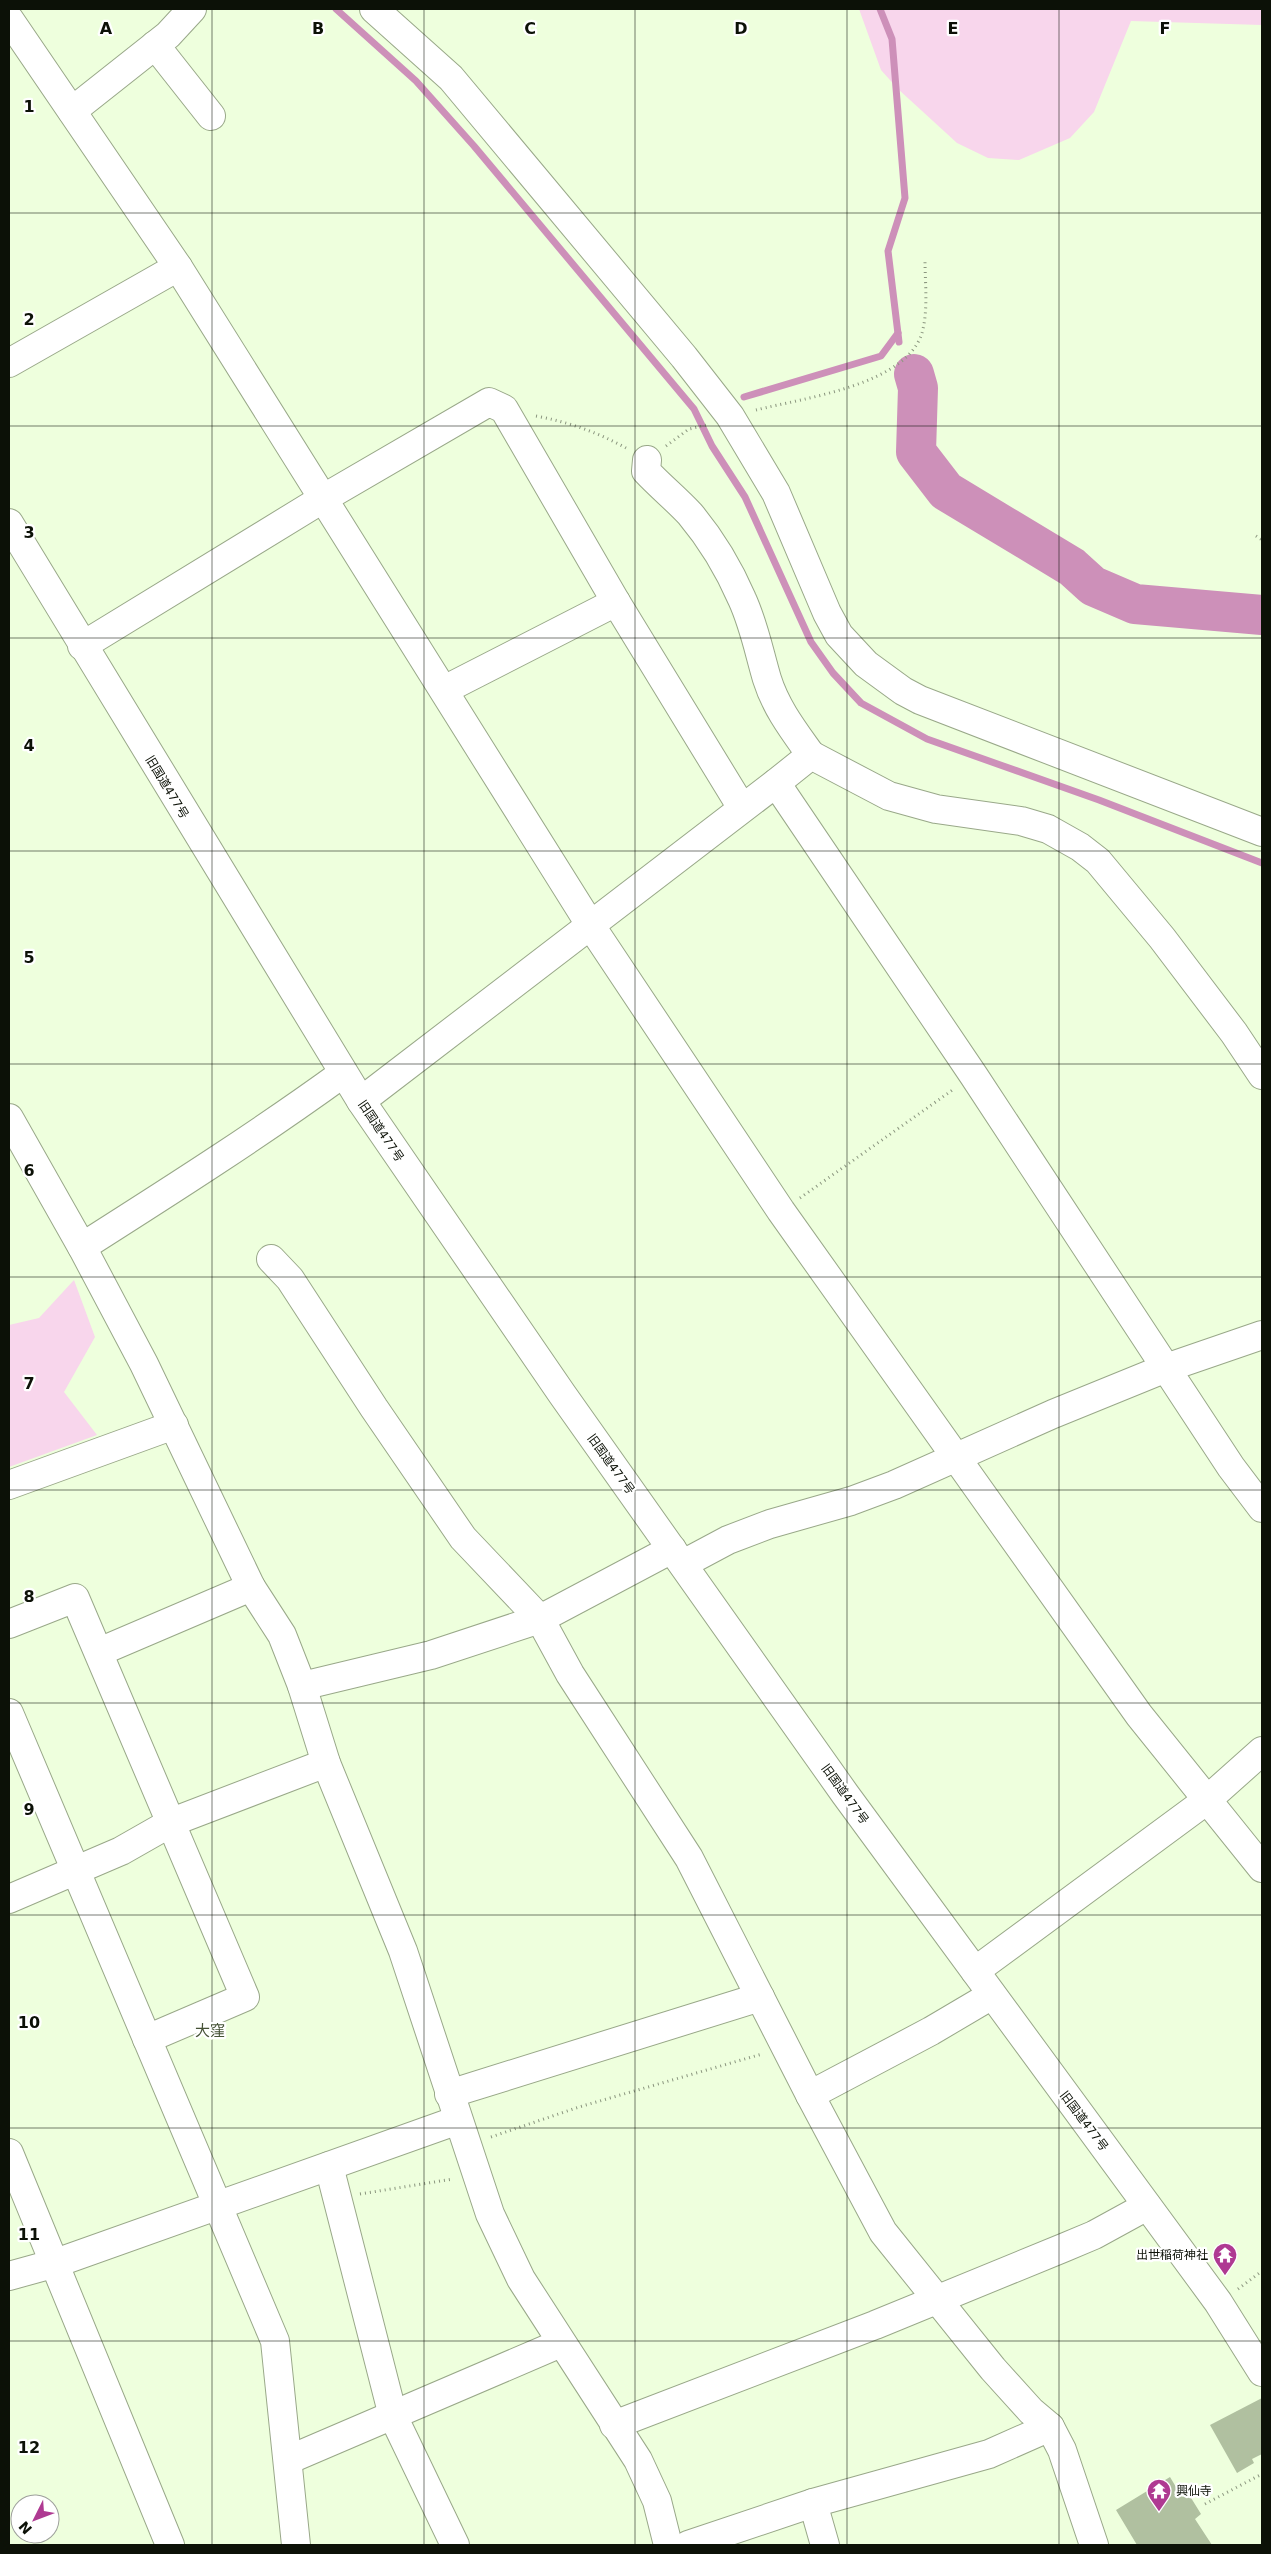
<svg xmlns="http://www.w3.org/2000/svg" width="1271" height="2554" font-family="'DejaVu Sans','Noto Sans JP',sans-serif">
<style>
.green{fill:#f8d6ec}
.lines{fill:none;stroke-linecap:round;stroke-linejoin:round}
.stream{stroke:#cd90b9;stroke-width:7}
.river{stroke:#cd90b9;stroke-width:40}
.building{fill:#b0c0a0}
.minor-casing{stroke:#99a889;stroke-width:30}
.path{stroke:#8b967f;stroke-width:3;stroke-dasharray:1 4;stroke-linecap:butt}
.minor{stroke:#fff;stroke-width:28}
.grid{fill:none;stroke:#0c1107;stroke-width:1;stroke-opacity:0.55}
.labels{text-anchor:middle;stroke-width:4.5;stroke-linejoin:round;paint-order:stroke}
.street-label{font-size:12px;fill:#0c1107;stroke:#fff}
.poi-label{font-size:12px;fill:#0c1107;stroke:#fff;text-anchor:end}
.quarter-label{font-size:15px;fill:#455236;stroke:#fff}
.grid-label{font-size:16px;text-anchor:middle;font-weight:bold;fill:#0c1107;stroke:#fff;stroke-width:4.5;stroke-linejoin:round;paint-order:stroke}
</style>
<rect width="100%" height="100%" fill="#efd"/>
<!-- green -->
<g class="green">
<path d="M 859,9 L 1262,9 L 1262,25 L 1131,21 L 1094,112 L 1070,138 L 1019,160 L 988,158 L 957,143 L 898,89 L 881,70 Z"/>
<path d="M 74,1280 L 95,1337 L 64,1392 L 97,1435 L 9,1467 L 9,1325 L 39,1318 Z"/>
</g>
<g class="lines">
<!-- stream -->
<g class="stream">
<path d="M 336,9 L 416,81 L 474,146 L 694,409 L 712,446 L 745,497 L 811,642 L 833,673 L 861,703 L 927,739 L 1099,800 L 1262,863"/>
<path d="M 880,9 L 892,39 L 905,198 L 888,251 L 899,342"/>
<path d="M 744,397 L 881,356 L 898,333"/>
</g>
<!-- river -->
<path class="river" d="M 914,374 L 918,388 L 916,452 L 946,491 L 1072,567 L 1093,586 L 1135,604 L 1262,615"/>
</g>
<!-- building -->
<g class="building">
<path d="M 1262,2398 L 1262,2454 L 1252,2459 L 1254,2463 L 1237,2473 L 1210,2425 Z"/>
<path d="M 1170,2477 L 1182,2497 L 1188,2493 L 1201,2514 L 1195,2519 L 1212,2545 L 1137,2545 L 1116,2510 Z"/>
</g>
<g class="lines">
<defs>
<g id="minor">
<path d="M 374,9 L 451,78 L 684,357 L 730,416 L 776,493 L 827,613 L 839,635 L 866,664 L 903,691 L 920,700 L 1262,832"/>
<path d="M 9,19 L 178,267 L 591,926 L 781,1211 L 1139,1715 L 1262,1868"/>
<path d="M 155,45 L 211,116"/>
<path d="M 72,111 L 168,35 L 192,9"/>
<path d="M 9,363 L 178,267"/>
<path d="M 647,460 L 646,471 C 660,486 676,499 690,514 C 711,539 729,569 742,599 C 754,625 759,652 767,679 C 776,708 794,731 811,755"/>
<path d="M 9,523 L 361,1101 L 562,1394 L 845,1794 L 1218,2302 L 1262,2372"/>
<path d="M 82,646 L 324,498 L 489,402 L 504,409 L 616,602 L 742,808"/>
<path d="M 444,690 L 616,602"/>
<path d="M 776,783 L 811,755 L 889,796 L 936,809 L 1021,821 L 1048,829 L 1080,847 L 1098,861 L 1162,938 L 1234,1033 L 1262,1075"/>
<path d="M 361,1101 L 776,783 L 974,1076 L 1231,1467 L 1262,1508"/>
<path d="M 9,1118 L 82,1247 L 144,1364 L 251,1587 L 282,1635 L 302,1686 L 326,1763 L 403,1951 L 490,2214 L 521,2279 L 638,2460 L 657,2501 L 668,2545"/>
<path d="M 82,1247 C 170,1191 258,1135 342,1074"/>
<path d="M 271,1259 L 290,1279 L 374,1408 L 463,1538 L 540,1619 L 570,1674 L 689,1858 L 810,2095 L 883,2232 L 993,2369 L 1031,2411 L 1050,2427 L 1062,2450 L 1094,2545"/>
<path d="M 9,1485 L 174,1425"/>
<path d="M 683,1564 L 728,1540 L 770,1524 L 851,1501 L 894,1485 L 1053,1414 L 1166,1368 L 1262,1335"/>
<path d="M 9,1624 L 75,1598 L 245,1997 L 147,2039"/>
<path d="M 99,1652 L 251,1587"/>
<path d="M 302,1686 L 431,1655 L 540,1619 L 672,1549"/>
<path d="M 9,1713 L 275,2341 L 296,2545"/>
<path d="M 9,1899 L 121,1851 L 172,1822 L 326,1763"/>
<path d="M 975,1971 L 1207,1800 L 1262,1751"/>
<path d="M 449,2094 L 760,1997"/>
<path d="M 810,2095 L 931,2031 L 992,1995"/>
<path d="M 9,2153 L 170,2545"/>
<path d="M 329,2166 L 393,2416 L 455,2545"/>
<path d="M 9,2276 L 56,2263 L 458,2120"/>
<path d="M 614,2425 L 875,2325 L 1063,2248 L 1094,2235 L 1147,2206"/>
<path d="M 288,2460 L 561,2343"/>
<path d="M 813,2503 L 825,2545"/>
<path d="M 688,2545 L 813,2503 L 989,2454 L 1050,2427"/>
</g>
</defs>
<!-- minor casing -->
<use href="#minor" class="minor-casing"/>
<!-- path -->
<g class="path">
<path d="M 756,410 C 803,398 911,385 923,329 C 928,307 925,282 925,260"/>
<path d="M 536,416 C 568,422 597,432 626,448"/>
<path d="M 666,446 L 689,429 L 707,425"/>
<path d="M 1256,536 L 1262,540"/>
<path d="M 800,1198 L 954,1089"/>
<path d="M 491,2137 L 579,2107 L 762,2054"/>
<path d="M 360,2194 L 453,2179"/>
<path d="M 1238,2289 L 1262,2271"/>
<path d="M 1205,2504 L 1262,2474"/>
</g>
<!-- minor -->
<use href="#minor" class="minor"/>
</g>
<!-- grid -->
<path class="grid" d="M 212,9 L 212,2545M 424,9 L 424,2545M 635,9 L 635,2545M 847,9 L 847,2545M 1059,9 L 1059,2545M 9,213 L 1262,213M 9,426 L 1262,426M 9,638 L 1262,638M 9,851 L 1262,851M 9,1064 L 1262,1064M 9,1277 L 1262,1277M 9,1490 L 1262,1490M 9,1703 L 1262,1703M 9,1915 L 1262,1915M 9,2128 L 1262,2128M 9,2341 L 1262,2341"/>
<!-- icons -->
<defs>
<symbol id="temple-pin" viewBox="-11 -11 22 30"><path d="M0 17L-7.5 6A9.5 9.5 0 1 1 7.5 6Z" fill="#af3a92" stroke="#fff"/><path d="M0-6L5-2H3V0L6.5 2.5H4V6H1.5V3h-3V6H-4V2.5H-6.5L-3 0V-2H-5Z" fill="#fff"/></symbol>
</defs>
<g fill-rule="evenodd">
<use href="#temple-pin" x="1211" y="2241" width="28" height="38"/>
<use href="#temple-pin" x="1145" y="2477" width="28" height="38"/>
</g>
<g class="labels">
<!-- street labels -->
<g class="street-label">
<text transform="translate(167 787) rotate(59)" y="4">旧国道477号</text>
<text transform="translate(381 1131) rotate(56)" y="4">旧国道477号</text>
<text transform="translate(611 1464) rotate(54)" y="4">旧国道477号</text>
<text transform="translate(845 1794) rotate(54)" y="4">旧国道477号</text>
<text transform="translate(1084 2121) rotate(53)" y="4">旧国道477号</text>
</g>
<!-- poi labels -->
<g class="poi-label">
<text x="1208" y="2259">出世稲荷神社</text>
<text x="1176" y="2495" text-anchor="start">興仙寺</text>
</g>
<!-- quarter labels -->
<g class="quarter-label">
<text x="210" y="2036">大窪</text>
</g>
</g>
<g class="grid-label">
<text x="106" y="34">A</text>
<text x="318" y="34">B</text>
<text x="530" y="34">C</text>
<text x="741" y="34">D</text>
<text x="953" y="34">E</text>
<text x="1165" y="34">F</text>
<text x="29" y="112">1</text>
<text x="29" y="325">2</text>
<text x="29" y="538">3</text>
<text x="29" y="751">4</text>
<text x="29" y="963">5</text>
<text x="29" y="1176">6</text>
<text x="29" y="1389">7</text>
<text x="29" y="1602">8</text>
<text x="29" y="1815">9</text>
<text x="29" y="2028">10</text>
<text x="29" y="2240">11</text>
<text x="29" y="2453">12</text>
</g>
<!-- border -->
<rect width="1271" height="2554" fill="none" stroke="#0c1107" stroke-width="20"/>
<!-- north arrow -->
<g transform="translate(35 2519) rotate(228)"><circle r="24" fill="#ffffff" stroke="#9ea09c"/>
<path d="M0-4L9 19L0 12L-9 19Z" fill="#af3a92"/>
<text y="-8" font-size="14" font-weight="bold" text-anchor="middle" fill="#0c1107">N</text>
</g>
</svg>
